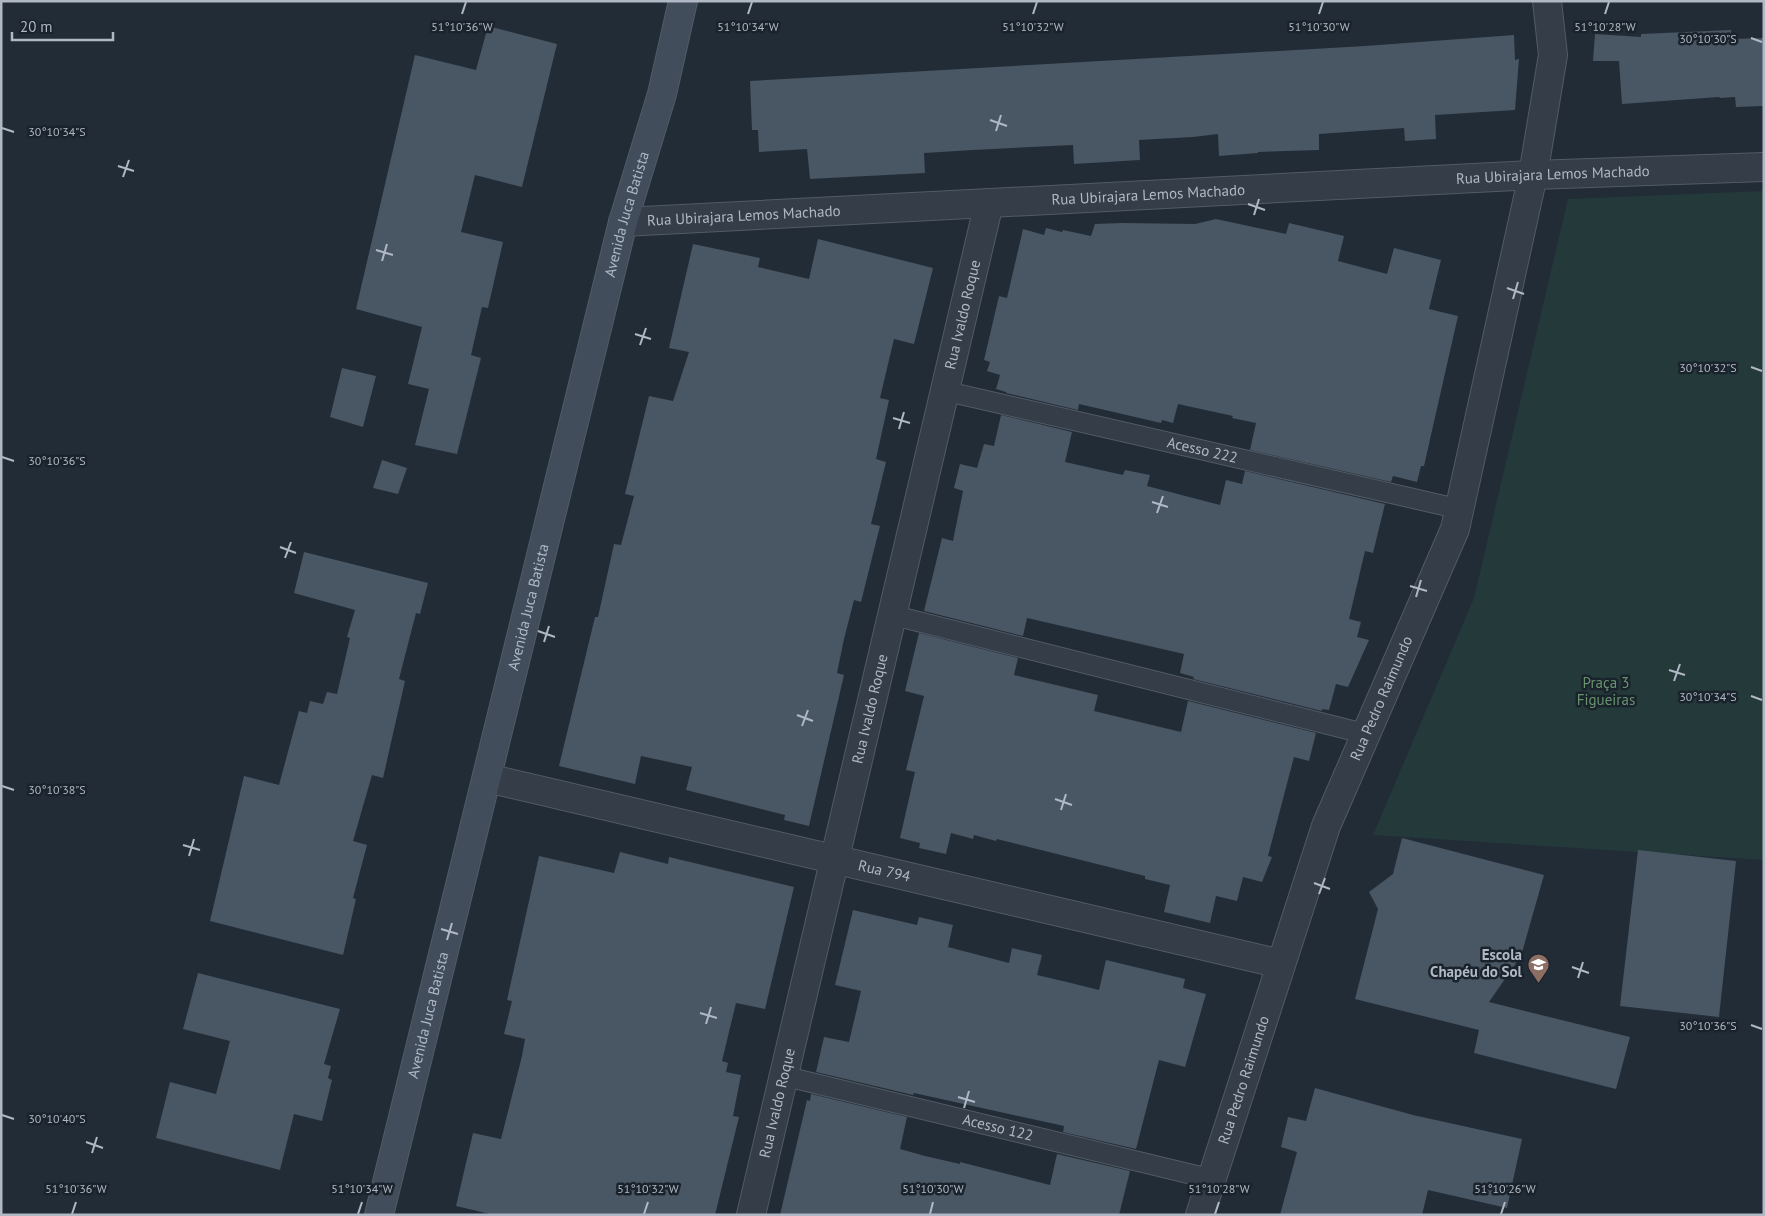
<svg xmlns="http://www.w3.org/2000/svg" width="1765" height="1216" font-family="'PT Sans',sans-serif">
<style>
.green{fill:#243939}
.building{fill:#495663}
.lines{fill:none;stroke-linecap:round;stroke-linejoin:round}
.service-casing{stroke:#525b65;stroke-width:21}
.minor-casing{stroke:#525b65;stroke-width:30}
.secondary-casing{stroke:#525b65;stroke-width:30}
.service{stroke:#343d48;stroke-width:19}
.minor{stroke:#343d48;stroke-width:28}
.secondary{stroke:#424d5b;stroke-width:28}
.ticks{fill:none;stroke:#afb8c4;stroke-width:2}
.labels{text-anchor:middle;stroke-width:5;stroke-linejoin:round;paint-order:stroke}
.street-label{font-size:15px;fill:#afb8c4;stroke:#1a232c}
.park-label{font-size:15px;fill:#67946f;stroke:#1a232c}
.poi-label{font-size:15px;font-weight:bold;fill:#afb8c4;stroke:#1a232c;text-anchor:end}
.ticks-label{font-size:12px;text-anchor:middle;fill:#afb8c4;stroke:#1a232c;stroke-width:5;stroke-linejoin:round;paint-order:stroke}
</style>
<rect width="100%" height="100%" fill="#212c37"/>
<!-- green -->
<path class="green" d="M 1764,191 L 1764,860 L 1373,835 L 1474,598 L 1568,199 Z"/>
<!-- building -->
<g class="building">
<path d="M 488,26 L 557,44 L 522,187 L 475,175 L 461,232 L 503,242 L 488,308 L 482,307 L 471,355 L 481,358 L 457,454 L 415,445 L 429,389 L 408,384 L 422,327 L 356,309 L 415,55 L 476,70 Z"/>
<path d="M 1731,30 L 1732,39 L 1764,38 L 1764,106 L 1736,107 L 1735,97 L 1720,98 L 1719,97 L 1622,104 L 1619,61 L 1593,61 L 1595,34 L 1641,37 L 1641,34 Z"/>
<path d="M 1514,35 L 1515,60 L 1519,59 L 1515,110 L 1435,115 L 1436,139 L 1405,141 L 1404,128 L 1319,134 L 1319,150 L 1258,152 L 1258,153 L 1219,156 L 1218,134 L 1193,137 L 1139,140 L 1140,160 L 1074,164 L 1073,145 L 973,150 L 924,153 L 925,173 L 810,179 L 807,149 L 759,152 L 758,130 L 752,130 L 750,81 L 1365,46 Z"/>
<path d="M 1216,219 L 1286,234 L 1289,223 L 1344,236 L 1338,261 L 1387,274 L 1394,248 L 1441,260 L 1429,309 L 1458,316 L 1424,466 L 1421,466 L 1417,482 L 1393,476 L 1391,482 L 1250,450 L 1256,423 L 1232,418 L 1233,416 L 1178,404 L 1173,423 L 1162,420 L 1161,423 L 1079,404 L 1078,410 L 1006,393 L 1006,392 L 996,389 L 1000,375 L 987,371 L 990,362 L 984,360 L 999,296 L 1007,298 L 1023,229 L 1044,235 L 1046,228 L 1062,232 L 1063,230 L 1091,236 L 1095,224 L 1121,223 L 1195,224 Z"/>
<path d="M 818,239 L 933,268 L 914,344 L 894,339 L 880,398 L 889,400 L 876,459 L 886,462 L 871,524 L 880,526 L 861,602 L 854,600 L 844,639 L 837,673 L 844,675 L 809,826 L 784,820 L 785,815 L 686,790 L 692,767 L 641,756 L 635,784 L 559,766 L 595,617 L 598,617 L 614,544 L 621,545 L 634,496 L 625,494 L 649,396 L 673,401 L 689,352 L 669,348 L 693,244 L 760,258 L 758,267 L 809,279 Z"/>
<path d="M 342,368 L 376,376 L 363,427 L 330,417 Z"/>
<path d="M 1001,415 L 1072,432 L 1065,462 L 1123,475 L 1125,470 L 1150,475 L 1147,486 L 1220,505 L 1226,480 L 1242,484 L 1245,471 L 1385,504 L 1373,553 L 1365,551 L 1349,619 L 1361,622 L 1357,637 L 1369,640 L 1348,687 L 1336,684 L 1329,710 L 1322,709 L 1322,711 L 1193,679 L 1194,677 L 1180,673 L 1184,654 L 1027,618 L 1023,636 L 924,611 L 942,538 L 953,541 L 963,491 L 954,488 L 960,464 L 977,468 L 984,444 L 994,446 Z"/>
<path d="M 382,460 L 407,468 L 398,494 L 373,488 Z"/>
<path d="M 304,552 L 428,583 L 420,614 L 416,613 L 399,679 L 405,681 L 383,778 L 372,775 L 353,841 L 367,845 L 353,898 L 356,899 L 343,955 L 210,921 L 244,776 L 279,785 L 299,711 L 307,713 L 310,701 L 323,704 L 327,692 L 337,694 L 350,638 L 347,637 L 355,610 L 294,593 Z"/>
<path d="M 919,633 L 1018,658 L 1014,675 L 1098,695 L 1094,711 L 1181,732 L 1188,701 L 1316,733 L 1309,761 L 1294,757 L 1268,856 L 1272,857 L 1262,882 L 1243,877 L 1237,901 L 1216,896 L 1210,923 L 1164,912 L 1170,885 L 1145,879 L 1145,876 L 997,839 L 996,841 L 974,835 L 973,839 L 951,833 L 946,854 L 919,848 L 920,843 L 900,838 L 915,772 L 906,770 L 924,696 L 905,691 Z"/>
<path d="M 1402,838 L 1544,875 L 1521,956 L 1489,1002 L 1630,1037 L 1616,1089 L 1474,1053 L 1479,1030 L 1355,999 L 1378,909 L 1369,892 L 1393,874 Z"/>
<path d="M 1638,850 L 1736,861 L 1719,1017 L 1620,1006 Z"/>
<path d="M 620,852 L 668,864 L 669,857 L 794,887 L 765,1009 L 736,1003 L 722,1061 L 728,1063 L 726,1072 L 741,1075 L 733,1116 L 739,1117 L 715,1215 L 494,1215 L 456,1206 L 473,1133 L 501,1139 L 522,1056 L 525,1039 L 504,1034 L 512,1001 L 507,1000 L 539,856 L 614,873 Z"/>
<path d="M 853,910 L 917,925 L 919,917 L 953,925 L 948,947 L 1009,963 L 1012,948 L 1042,955 L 1037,975 L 1067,982 L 1099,990 L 1106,960 L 1185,979 L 1183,988 L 1206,994 L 1185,1067 L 1159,1060 L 1136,1149 L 1063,1132 L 1064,1126 L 914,1093 L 913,1095 L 816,1072 L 824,1037 L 849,1042 L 861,991 L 835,985 Z"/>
<path d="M 198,973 L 340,1009 L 324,1064 L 331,1066 L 328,1078 L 332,1080 L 322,1121 L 294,1114 L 280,1170 L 156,1138 L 170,1082 L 216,1094 L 230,1041 L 183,1029 Z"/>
<path d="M 1315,1088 L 1413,1115 L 1522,1139 L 1507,1208 L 1428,1190 L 1422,1215 L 1280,1215 L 1297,1152 L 1281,1147 L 1288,1117 L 1306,1121 Z"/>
<path d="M 811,1094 L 907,1117 L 900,1149 L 925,1156 L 960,1164 L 960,1162 L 1050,1185 L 1057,1154 L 1130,1171 L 1119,1215 L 780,1215 L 807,1100 L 810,1101 Z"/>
</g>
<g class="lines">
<defs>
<g id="service">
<path id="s1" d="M 945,391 L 1459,509"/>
<path d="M 892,615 L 1366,734"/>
<path id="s2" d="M 784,1076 L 1211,1179"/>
</g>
<g id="minor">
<path id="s3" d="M 623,222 L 1533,175 L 1764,167"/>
<path id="s4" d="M 487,778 L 1281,964"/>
<path id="s5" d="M 751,1215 L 989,203"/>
<path id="s6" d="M 1200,1215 L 1326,826 L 1455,529 L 1533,175 L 1553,55 L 1547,1"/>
</g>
<g id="secondary">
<path id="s7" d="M 379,1215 L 623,222 L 662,94 L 683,1"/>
</g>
</defs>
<!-- service casing -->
<use href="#service" class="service-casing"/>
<!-- minor casing -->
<use href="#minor" class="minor-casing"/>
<!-- secondary casing -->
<use href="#secondary" class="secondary-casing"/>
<!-- service -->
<use href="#service" class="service"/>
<!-- minor -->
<use href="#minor" class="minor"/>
<!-- secondary -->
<use href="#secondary" class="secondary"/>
</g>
<!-- ticks -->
<path class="ticks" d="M 462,14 L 466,2M 748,14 L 752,2M 1033,14 L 1037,2M 1319,14 L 1323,2M 1605,14 L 1609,2M 1751,38 L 1762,42M 990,120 L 1007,126M 2,128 L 14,132M 996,131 L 1001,115M 118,166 L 134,171M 123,177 L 129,160M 1248,204 L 1265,210M 1254,215 L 1259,199M 376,250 L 393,255M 382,261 L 387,244M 1507,288 L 1524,294M 1513,299 L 1518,282M 635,334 L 651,339M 640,345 L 646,328M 1751,367 L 1762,371M 893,418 L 910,423M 899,429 L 904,412M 2,457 L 14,461M 1152,502 L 1168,507M 1157,513 L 1163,496M 280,547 L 296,553M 285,558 L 291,542M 1410,586 L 1427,591M 1416,597 L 1421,580M 538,631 L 555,637M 544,642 L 549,626M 1669,670 L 1685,675M 1674,681 L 1680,664M 1751,696 L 1762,700M 797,715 L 813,721M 802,726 L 808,710M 2,786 L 14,790M 1055,799 L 1072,805M 1061,810 L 1066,794M 183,845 L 200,850M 189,856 L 194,839M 1314,883 L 1330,889M 1319,894 L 1325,878M 441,929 L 458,934M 447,940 L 452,923M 1572,967 L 1589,973M 1578,978 L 1583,962M 700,1013 L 717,1018M 706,1024 L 711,1007M 1751,1025 L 1762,1029M 958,1097 L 975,1102M 964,1108 L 969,1091M 2,1115 L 14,1119M 86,1142 L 103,1148M 92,1153 L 97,1137M 72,1214 L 76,1202M 358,1214 L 362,1202M 644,1214 L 648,1202M 930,1214 L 933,1202M 1215,1214 L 1219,1202M 1501,1214 L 1505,1202"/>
<!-- icons -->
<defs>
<symbol id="school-pin" viewBox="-11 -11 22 30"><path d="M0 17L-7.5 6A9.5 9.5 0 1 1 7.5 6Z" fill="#8d6e63" stroke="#1a232c"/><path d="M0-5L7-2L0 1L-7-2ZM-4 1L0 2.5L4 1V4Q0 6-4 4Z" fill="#fff"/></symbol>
</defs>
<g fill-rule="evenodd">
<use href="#school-pin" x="1526" y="952" width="25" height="34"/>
</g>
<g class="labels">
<!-- street labels -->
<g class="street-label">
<text dy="5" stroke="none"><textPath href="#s3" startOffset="931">Rua Ubirajara Lemos Machado</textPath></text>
<text dy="5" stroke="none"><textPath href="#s3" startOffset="526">Rua Ubirajara Lemos Machado</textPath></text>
<text dy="5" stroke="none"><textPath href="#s7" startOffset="1031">Avenida Juca Batista</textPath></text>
<text dy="5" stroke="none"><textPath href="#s3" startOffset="121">Rua Ubirajara Lemos Machado</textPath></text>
<text dy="5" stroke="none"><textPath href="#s5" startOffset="925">Rua Ivaldo Roque</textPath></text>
<text dy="5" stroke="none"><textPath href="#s1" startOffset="264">Acesso 222</textPath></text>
<text dy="5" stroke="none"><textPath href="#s7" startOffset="626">Avenida Juca Batista</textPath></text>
<text dy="5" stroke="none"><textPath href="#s6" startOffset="548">Rua Pedro Raimundo</textPath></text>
<text dy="5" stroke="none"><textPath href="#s5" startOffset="520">Rua Ivaldo Roque</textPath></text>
<text dy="5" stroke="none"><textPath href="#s4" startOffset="408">Rua 794</textPath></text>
<text dy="5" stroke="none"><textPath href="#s7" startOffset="206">Avenida Juca Batista</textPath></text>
<text dy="5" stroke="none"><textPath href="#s6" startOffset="142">Rua Pedro Raimundo</textPath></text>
<text dy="5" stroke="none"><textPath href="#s5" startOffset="115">Rua Ivaldo Roque</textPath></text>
<text dy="5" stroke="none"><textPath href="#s2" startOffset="220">Acesso 122</textPath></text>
</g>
<!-- park labels -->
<g class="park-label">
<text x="1606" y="688">Praça 3<tspan x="1606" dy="17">Figueiras</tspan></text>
</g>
<!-- poi labels -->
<g class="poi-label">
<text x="1522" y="960">Escola<tspan x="1522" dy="17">Chapéu do Sol</tspan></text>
</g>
</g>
<g class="ticks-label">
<text x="462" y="31">51°10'36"W</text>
<text x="748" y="31">51°10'34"W</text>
<text x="1033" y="31">51°10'32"W</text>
<text x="1319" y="31">51°10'30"W</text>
<text x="1605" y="31">51°10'28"W</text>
<text x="1708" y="43">30°10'30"S</text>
<text x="57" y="136">30°10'34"S</text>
<text x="1708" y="372">30°10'32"S</text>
<text x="57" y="465">30°10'36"S</text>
<text x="1708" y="701">30°10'34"S</text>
<text x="57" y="794">30°10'38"S</text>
<text x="1708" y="1030">30°10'36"S</text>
<text x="57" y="1123">30°10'40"S</text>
<text x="76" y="1193">51°10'36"W</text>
<text x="362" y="1193">51°10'34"W</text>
<text x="648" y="1193">51°10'32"W</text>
<text x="933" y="1193">51°10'30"W</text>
<text x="1219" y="1193">51°10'28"W</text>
<text x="1505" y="1193">51°10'26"W</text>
</g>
<!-- border -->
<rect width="1765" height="1216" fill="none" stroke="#afb8c4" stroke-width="5"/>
<!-- scale -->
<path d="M12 32v8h101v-8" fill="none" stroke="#afb8c4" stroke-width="2.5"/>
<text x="20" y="32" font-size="15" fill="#afb8c4" stroke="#1a232c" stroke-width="4" paint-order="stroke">20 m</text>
</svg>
